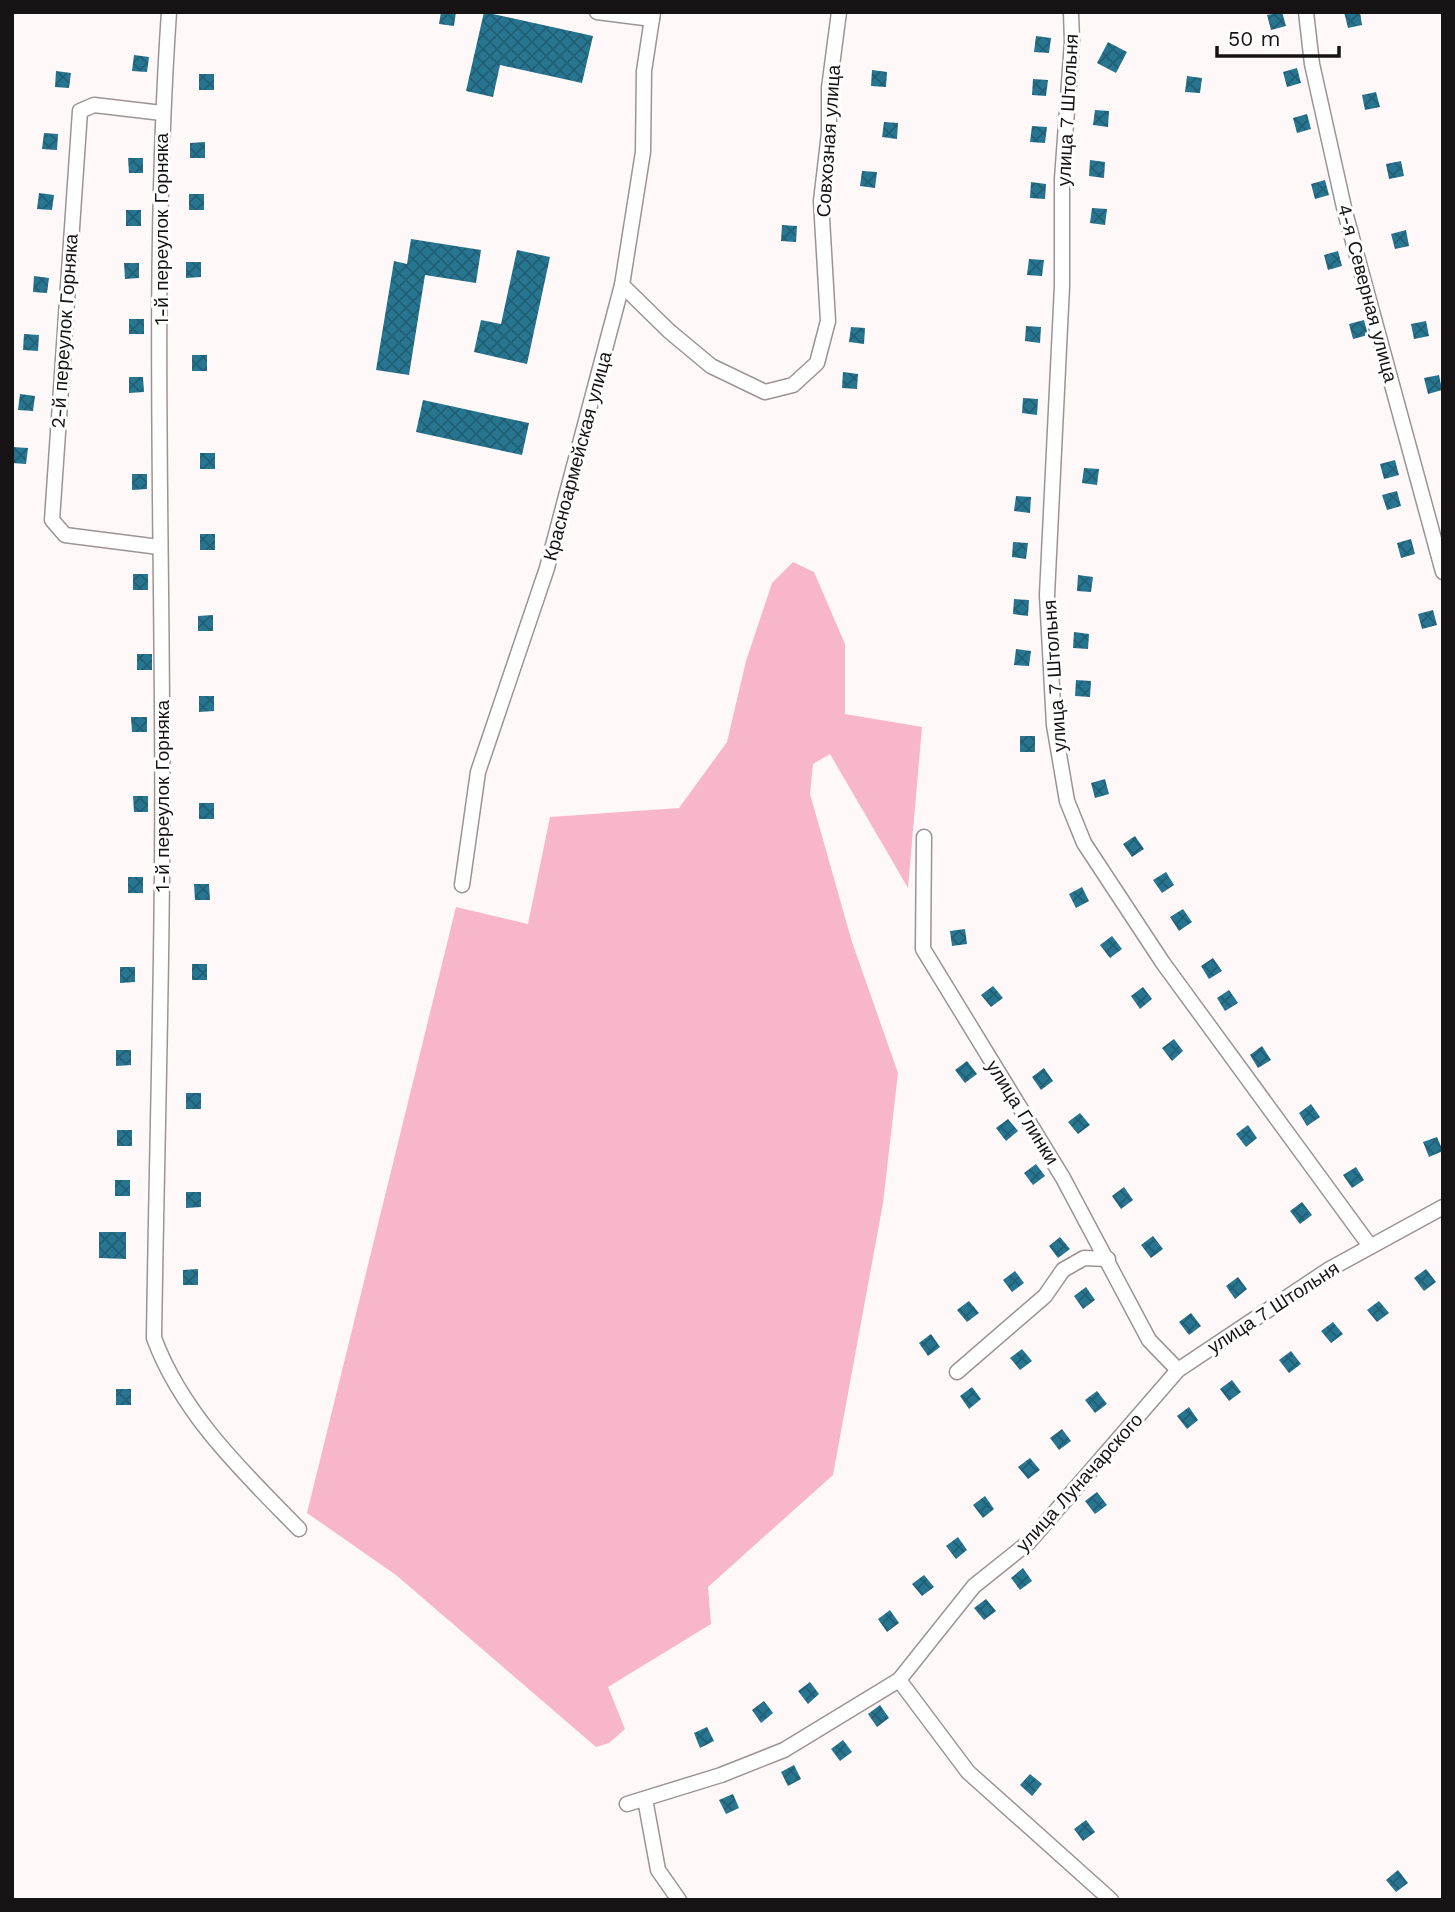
<svg xmlns="http://www.w3.org/2000/svg" width="1455" height="1912" font-family="'Work Sans',sans-serif">
<style>
.green{fill:#f8b6ca}
.building{fill:url(#building-cross-hatch)}
.lines{fill:none;stroke-linecap:round;stroke-linejoin:round}
.minor-casing{stroke:#9c9395;stroke-width:17}
.minor{stroke:#fff;stroke-width:14}
.labels{text-anchor:middle;stroke-width:6;stroke-linejoin:round;paint-order:stroke}
.street-label{font-size:19px;fill:#171314;stroke:#fff}
</style>
<defs>
<pattern id="building-cross-hatch" width="8" height="8" patternUnits="userSpaceOnUse" patternTransform="scale(1.75)"><rect width="8" height="8" fill="#277590"/><path d="M0 0l8 8M0 8l8-8" fill="none" stroke="#215f74"/></pattern>
</defs>
<rect width="100%" height="100%" fill="#fef8f9"/>
<!-- green -->
<path class="green" d="M 793,562 L 814,572 L 845,644 L 845,714 L 922,727 L 908,888 L 830,754 L 813,764 L 810,794 L 852,942 L 898,1073 L 883,1203 L 833,1475 L 708,1587 L 711,1624 L 608,1687 L 625,1729 L 609,1743 L 596,1747 L 396,1575 L 307,1513 L 456,907 L 528,924 L 550,817 L 679,808 L 727,742 L 746,661 L 772,583 Z"/>
<!-- building -->
<g class="building">
<path d="M 441,12 L 456,12 L 454,26 L 439,24 Z"/>
<path d="M 484,12 L 593,36 L 582,83 L 500,65 L 493,97 L 466,91 Z"/>
<path d="M 1282,12 L 1286,26 L 1271,30 L 1267,15 Z"/>
<path d="M 1344,12 L 1360,12 L 1362,25 L 1348,28 Z"/>
<path d="M 1036,36 L 1051,38 L 1049,53 L 1034,52 Z"/>
<path d="M 1108,42 L 1127,52 L 1116,73 L 1097,63 Z"/>
<path d="M 134,55 L 149,57 L 147,72 L 132,71 Z"/>
<path d="M 1297,68 L 1301,83 L 1287,87 L 1283,72 Z"/>
<path d="M 872,70 L 887,72 L 886,87 L 871,86 Z"/>
<path d="M 56,71 L 71,73 L 69,88 L 55,87 Z"/>
<rect x="199" y="74" width="15" height="16"/>
<path d="M 1187,76 L 1202,78 L 1200,93 L 1185,92 Z"/>
<path d="M 1033,79 L 1048,80 L 1046,96 L 1032,95 Z"/>
<path d="M 1376,92 L 1380,107 L 1365,110 L 1362,95 Z"/>
<path d="M 1095,110 L 1109,111 L 1108,127 L 1093,125 Z"/>
<path d="M 1307,114 L 1311,129 L 1297,133 L 1293,118 Z"/>
<path d="M 884,122 L 898,123 L 897,139 L 882,137 Z"/>
<path d="M 1032,126 L 1047,127 L 1045,143 L 1030,142 Z"/>
<path d="M 44,133 L 58,134 L 57,150 L 42,149 Z"/>
<path d="M 205,142 L 205,158 L 190,158 L 190,143 Z"/>
<path d="M 128,158 L 143,158 L 143,173 L 129,173 Z"/>
<path d="M 1090,160 L 1105,162 L 1104,178 L 1089,176 Z"/>
<path d="M 1401,161 L 1404,176 L 1389,179 L 1386,164 Z"/>
<path d="M 862,171 L 877,172 L 875,188 L 860,186 Z"/>
<path d="M 1325,180 L 1329,195 L 1315,199 L 1311,184 Z"/>
<path d="M 1031,182 L 1046,184 L 1045,199 L 1030,198 Z"/>
<path d="M 39,193 L 54,195 L 52,210 L 37,209 Z"/>
<rect x="189" y="194" width="15" height="16"/>
<path d="M 1092,208 L 1107,209 L 1105,225 L 1090,223 Z"/>
<rect x="126" y="210" width="15" height="16"/>
<path d="M 782,225 L 797,226 L 796,242 L 781,241 Z"/>
<path d="M 1406,230 L 1409,246 L 1395,249 L 1391,234 Z"/>
<path d="M 411,239 L 481,250 L 476,283 L 425,275 L 409,375 L 376,370 L 394,261 L 407,264 Z"/>
<path d="M 517,250 L 550,257 L 527,364 L 474,352 L 481,320 L 501,324 Z"/>
<path d="M 1338,251 L 1342,266 L 1328,270 L 1324,255 Z"/>
<path d="M 1029,259 L 1044,260 L 1042,276 L 1027,275 Z"/>
<path d="M 186,262 L 201,262 L 201,277 L 186,278 Z"/>
<path d="M 124,263 L 139,263 L 139,278 L 125,279 Z"/>
<path d="M 34,276 L 49,278 L 47,293 L 33,292 Z"/>
<rect x="129" y="319" width="15" height="15"/>
<path d="M 1364,320 L 1368,335 L 1353,339 L 1349,324 Z"/>
<path d="M 1426,321 L 1429,336 L 1414,339 L 1411,324 Z"/>
<path d="M 1026,326 L 1041,327 L 1040,343 L 1025,341 Z"/>
<path d="M 851,327 L 865,328 L 864,344 L 849,342 Z"/>
<path d="M 24,334 L 39,335 L 38,351 L 23,350 Z"/>
<rect x="192" y="355" width="15" height="16"/>
<path d="M 843,372 L 858,374 L 857,389 L 842,388 Z"/>
<path d="M 1439,375 L 1442,390 L 1428,394 L 1424,378 Z"/>
<path d="M 129,377 L 143,377 L 144,392 L 129,393 Z"/>
<path d="M 20,394 L 35,396 L 33,411 L 18,410 Z"/>
<path d="M 1023,398 L 1038,399 L 1037,415 L 1022,413 Z"/>
<path d="M 423,400 L 529,423 L 522,455 L 416,432 Z"/>
<path d="M 12,447 L 28,448 L 26,464 L 12,463 Z"/>
<rect x="200" y="453" width="15" height="16"/>
<path d="M 1395,460 L 1399,475 L 1384,479 L 1380,464 Z"/>
<path d="M 1084,468 L 1099,469 L 1097,485 L 1082,483 Z"/>
<path d="M 132,474 L 147,474 L 147,489 L 132,490 Z"/>
<path d="M 1397,491 L 1401,506 L 1387,510 L 1382,495 Z"/>
<path d="M 1016,496 L 1031,497 L 1030,513 L 1014,511 Z"/>
<rect x="200" y="534" width="15" height="16"/>
<path d="M 1411,539 L 1415,554 L 1401,558 L 1397,543 Z"/>
<path d="M 1013,542 L 1028,543 L 1026,559 L 1012,557 Z"/>
<rect x="133" y="574" width="15" height="16"/>
<path d="M 1078,575 L 1093,577 L 1091,592 L 1077,591 Z"/>
<path d="M 1014,599 L 1029,600 L 1028,616 L 1013,614 Z"/>
<path d="M 1433,610 L 1437,625 L 1422,629 L 1418,614 Z"/>
<path d="M 213,615 L 213,631 L 198,631 L 198,616 Z"/>
<path d="M 1074,632 L 1089,634 L 1088,649 L 1073,648 Z"/>
<path d="M 1016,649 L 1031,651 L 1029,666 L 1014,665 Z"/>
<rect x="137" y="654" width="15" height="16"/>
<path d="M 1076,680 L 1091,681 L 1090,697 L 1075,696 Z"/>
<path d="M 199,696 L 214,696 L 214,711 L 199,712 Z"/>
<path d="M 131,717 L 147,717 L 147,732 L 132,732 Z"/>
<rect x="1020" y="736" width="15" height="16"/>
<path d="M 1105,779 L 1109,794 L 1095,798 L 1091,783 Z"/>
<path d="M 133,796 L 148,796 L 148,812 L 134,812 Z"/>
<rect x="199" y="803" width="15" height="16"/>
<path d="M 1135,836 L 1144,849 L 1132,857 L 1123,844 Z"/>
<path d="M 1166,872 L 1174,885 L 1162,893 L 1153,880 Z"/>
<rect x="128" y="877" width="15" height="16"/>
<path d="M 194,884 L 209,884 L 210,900 L 195,900 Z"/>
<path d="M 1082,887 L 1089,901 L 1076,908 L 1069,894 Z"/>
<path d="M 1183,909 L 1192,922 L 1179,931 L 1170,917 Z"/>
<path d="M 965,929 L 967,944 L 952,946 L 950,931 Z"/>
<path d="M 1112,936 L 1122,949 L 1110,958 L 1100,945 Z"/>
<path d="M 1213,958 L 1222,971 L 1209,979 L 1201,966 Z"/>
<rect x="192" y="964" width="15" height="16"/>
<path d="M 120,967 L 135,967 L 135,982 L 120,983 Z"/>
<path d="M 993,986 L 1003,998 L 991,1007 L 981,995 Z"/>
<path d="M 1143,987 L 1152,999 L 1140,1009 L 1131,996 Z"/>
<path d="M 1229,990 L 1238,1003 L 1225,1011 L 1217,998 Z"/>
<path d="M 1174,1039 L 1183,1051 L 1172,1061 L 1162,1048 Z"/>
<path d="M 1262,1046 L 1271,1060 L 1258,1068 L 1250,1055 Z"/>
<path d="M 116,1050 L 131,1050 L 131,1065 L 116,1066 Z"/>
<path d="M 967,1061 L 977,1074 L 965,1083 L 955,1070 Z"/>
<path d="M 1044,1068 L 1053,1081 L 1041,1090 L 1032,1077 Z"/>
<rect x="186" y="1093" width="15" height="16"/>
<path d="M 1311,1104 L 1320,1117 L 1307,1126 L 1299,1113 Z"/>
<path d="M 1080,1113 L 1090,1125 L 1078,1134 L 1068,1122 Z"/>
<path d="M 1008,1119 L 1018,1131 L 1006,1141 L 996,1128 Z"/>
<path d="M 1248,1125 L 1257,1138 L 1246,1147 L 1236,1134 Z"/>
<rect x="117" y="1130" width="15" height="16"/>
<path d="M 1437,1137 L 1443,1151 L 1429,1157 L 1423,1142 Z"/>
<path d="M 1036,1164 L 1045,1176 L 1033,1185 L 1024,1173 Z"/>
<path d="M 1356,1167 L 1364,1180 L 1352,1188 L 1343,1175 Z"/>
<rect x="115" y="1180" width="15" height="16"/>
<path d="M 1124,1187 L 1133,1200 L 1121,1209 L 1112,1196 Z"/>
<path d="M 186,1192 L 201,1192 L 201,1207 L 186,1208 Z"/>
<path d="M 1302,1202 L 1312,1215 L 1300,1224 L 1290,1211 Z"/>
<path d="M 99,1232 L 126,1232 L 126,1259 L 99,1258 Z"/>
<path d="M 1153,1236 L 1163,1249 L 1151,1258 L 1141,1245 Z"/>
<path d="M 1060,1237 L 1070,1249 L 1058,1258 L 1049,1246 Z"/>
<path d="M 198,1269 L 198,1285 L 183,1285 L 183,1270 Z"/>
<path d="M 1426,1269 L 1436,1282 L 1424,1291 L 1414,1278 Z"/>
<path d="M 1015,1271 L 1024,1283 L 1012,1292 L 1003,1280 Z"/>
<path d="M 1238,1277 L 1247,1289 L 1235,1299 L 1226,1286 Z"/>
<path d="M 1086,1287 L 1095,1300 L 1083,1309 L 1074,1296 Z"/>
<path d="M 969,1301 L 979,1313 L 967,1322 L 957,1310 Z"/>
<path d="M 1379,1301 L 1389,1313 L 1377,1322 L 1367,1310 Z"/>
<path d="M 1191,1313 L 1201,1326 L 1189,1335 L 1179,1322 Z"/>
<path d="M 1333,1322 L 1343,1334 L 1331,1343 L 1321,1331 Z"/>
<path d="M 931,1334 L 940,1347 L 928,1356 L 919,1343 Z"/>
<path d="M 1022,1349 L 1032,1361 L 1020,1370 L 1010,1358 Z"/>
<path d="M 1291,1351 L 1301,1364 L 1289,1373 L 1279,1360 Z"/>
<path d="M 1232,1380 L 1241,1392 L 1229,1401 L 1220,1389 Z"/>
<path d="M 972,1387 L 981,1399 L 969,1409 L 960,1396 Z"/>
<rect x="116" y="1389" width="15" height="16"/>
<path d="M 1097,1391 L 1107,1404 L 1095,1413 L 1085,1400 Z"/>
<path d="M 1189,1407 L 1198,1420 L 1187,1429 L 1177,1416 Z"/>
<path d="M 1062,1429 L 1071,1441 L 1059,1450 L 1050,1438 Z"/>
<path d="M 1030,1458 L 1040,1470 L 1028,1479 L 1018,1467 Z"/>
<path d="M 1097,1492 L 1107,1505 L 1095,1514 L 1085,1501 Z"/>
<path d="M 985,1496 L 994,1509 L 983,1518 L 973,1505 Z"/>
<path d="M 958,1537 L 967,1550 L 956,1559 L 946,1546 Z"/>
<path d="M 1023,1568 L 1032,1581 L 1020,1590 L 1011,1578 Z"/>
<path d="M 924,1575 L 934,1587 L 922,1596 L 912,1584 Z"/>
<path d="M 986,1599 L 996,1611 L 984,1620 L 974,1608 Z"/>
<path d="M 890,1610 L 899,1623 L 887,1632 L 878,1619 Z"/>
<path d="M 810,1682 L 819,1694 L 808,1704 L 798,1691 Z"/>
<path d="M 764,1701 L 773,1713 L 761,1723 L 752,1710 Z"/>
<path d="M 880,1705 L 889,1718 L 877,1727 L 868,1714 Z"/>
<path d="M 707,1727 L 714,1741 L 700,1748 L 694,1733 Z"/>
<path d="M 843,1740 L 852,1752 L 840,1761 L 831,1749 Z"/>
<path d="M 794,1765 L 801,1779 L 788,1786 L 781,1772 Z"/>
<path d="M 1030,1774 L 1042,1784 L 1032,1796 L 1020,1785 Z"/>
<path d="M 733,1794 L 739,1808 L 726,1814 L 719,1800 Z"/>
<path d="M 1086,1820 L 1095,1832 L 1083,1841 L 1074,1829 Z"/>
<path d="M 1398,1870 L 1408,1883 L 1396,1892 L 1386,1880 Z"/>
</g>
<g class="lines">
<defs>
<g id="minor">
<path d="M 169,12 C 153,245 161,479 162,712 C 164,921 157,1130 154,1338 C 182,1414 243,1472 299,1529"/>
<path d="M 597,12 L 652,19"/>
<path d="M 1071,12 L 1072,42 L 1062,179 L 1062,286 L 1047,595 L 1054,725 L 1067,801 L 1084,843 L 1163,963 L 1370,1246"/>
<path d="M 1306,12 L 1312,64 L 1345,212 L 1443,572"/>
<path d="M 622,285 L 669,331 L 711,366 L 765,392 L 793,385 L 817,363 L 828,321 L 821,201 L 829,133 L 829,88 L 839,12"/>
<path d="M 159,547 L 65,535 L 52,520 L 80,111 L 94,105 L 162,113"/>
<path d="M 924,837 L 923,949 L 1063,1178 L 1149,1340 L 1178,1370"/>
<path d="M 462,885 L 478,772 L 547,568 L 622,285 L 643,152 L 644,71 L 653,12"/>
<path d="M 957,1372 L 1045,1296 L 1063,1270 L 1084,1258 L 1108,1259"/>
<path d="M 899,1680 L 968,1772 L 1111,1900"/>
<path d="M 645,1799 L 658,1870 L 679,1900"/>
<path d="M 627,1804 L 721,1775 L 784,1750 L 899,1680 L 974,1586 L 1029,1542 L 1178,1370 L 1328,1270 L 1443,1207"/>
</g>
</defs>
<!-- minor casing -->
<use href="#minor" class="minor-casing"/>
<!-- minor -->
<use href="#minor" class="minor"/>
</g>
<g class="labels">
<!-- street labels -->
<g class="street-label">
<text transform="translate(1067 110) rotate(-87)" y="7">улица 7 Штольня</text>
<text transform="translate(828 141) rotate(-86)" y="7">Совхозная улица</text>
<text transform="translate(161 229) rotate(-90)" y="7">1-й переулок Горняка</text>
<text transform="translate(1368 293) rotate(75)" y="7">4-я Северная улица</text>
<text transform="translate(64 331) rotate(-86)" y="7">2-й переулок Горняка</text>
<text transform="translate(577 456) rotate(-75)" y="7">Красноармейская улица</text>
<text transform="translate(1054 676) rotate(-94)" y="7">улица 7 Штольня</text>
<text transform="translate(162 796) rotate(-90)" y="7">1-й переулок Горняка</text>
<text transform="translate(1023 1112) rotate(58)" y="7">улица Глинки</text>
<text transform="translate(1273 1307) rotate(-33)" y="7">улица 7 Штольня</text>
<text transform="translate(1079 1482) rotate(-48)" y="7">улица Луначарского</text>
</g>
</g>
<!-- border -->
<rect width="1455" height="1912" fill="none" stroke="#171314" stroke-width="28"/>
<!-- scale -->
<path d="M1217 46v10h122v-10" fill="none" stroke="#171314" stroke-width="3.5"/>
<text x="1228" y="46" font-size="21" fill="#171314" stroke="#ffffff" stroke-width="5" paint-order="stroke">50 m</text>
</svg>
